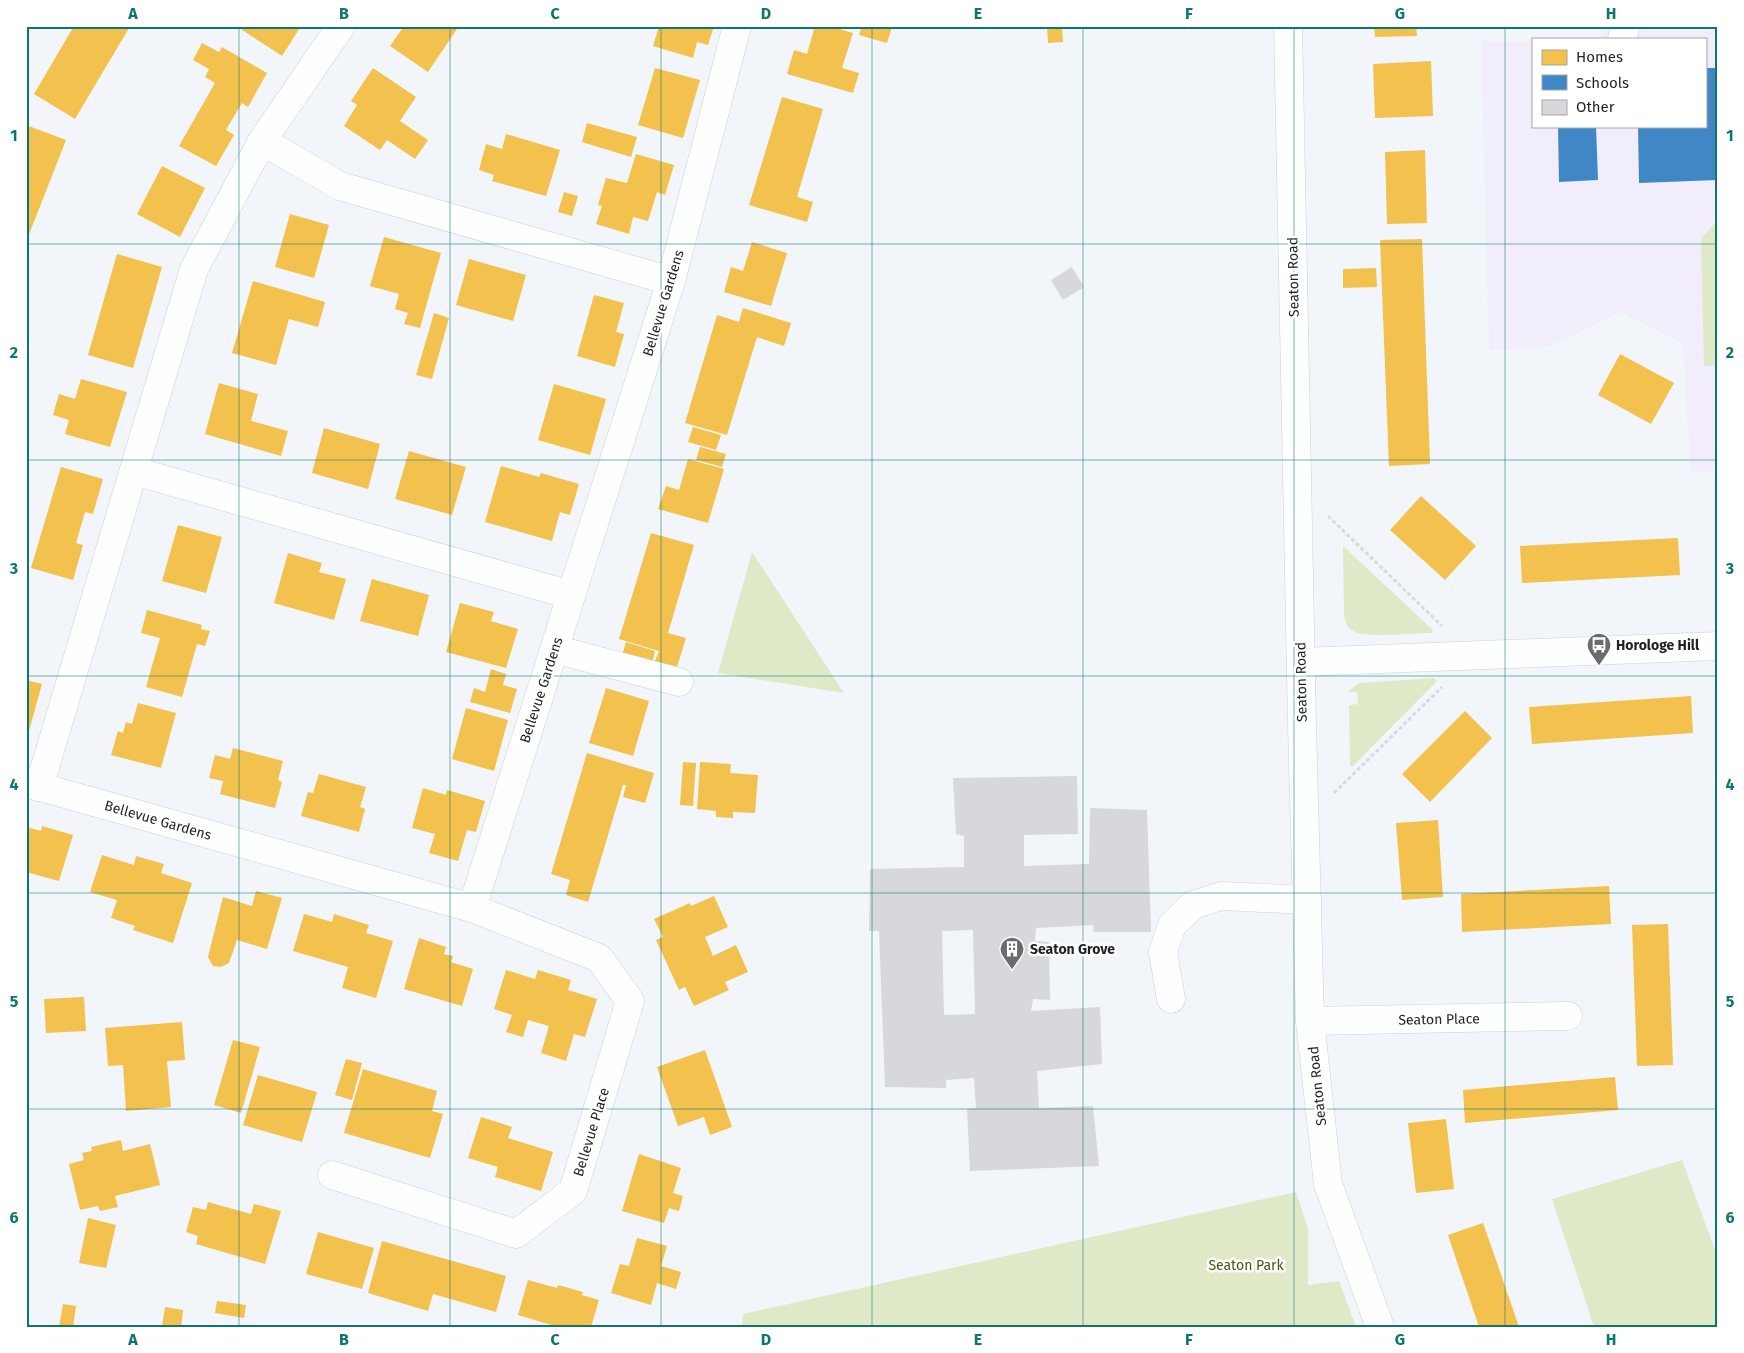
<svg xmlns="http://www.w3.org/2000/svg" width="1744" height="1353" font-family="'Fira Sans',sans-serif">
<style>
.education{fill:#f1edfb}
.green{fill:#dfe9c8}
.homes{fill:#f2c14e}
.schools{fill:#3f88c5}
.building{fill:#d6d8db;fill-rule:evenodd}
.lines{fill:none;stroke-linecap:round;stroke-linejoin:round}
.minor-casing{stroke:#ced0d3;stroke-width:29}
.path{stroke:#d8dadb;stroke-width:3;stroke-dasharray:4 2.5;stroke-linecap:butt}
.minor{stroke:#fdfefe;stroke-width:28}
.grid{fill:none;stroke:#0f766e;stroke-width:1;stroke-opacity:0.55}
.labels{text-anchor:middle;stroke-width:5;stroke-linejoin:round;paint-order:stroke}
.street-label{font-size:14px;fill:#1f2124;stroke:#fff}
.poi-label{font-size:14px;font-weight:bold;fill:#1f2124;stroke:#fff;text-anchor:start}
.park-label{font-size:14px;fill:#4a560c;stroke:#fff}
.neatline{fill:none;stroke:#0f766e;stroke-width:2}
.grid-label{font-size:16px;text-anchor:middle;font-weight:bold;fill:#0f766e}
</style>
<rect width="100%" height="100%" fill="#f2f6fa"/>
<!-- education -->
<path class="education" d="M 1601,26 L 1718,26 L 1718,471 L 1691,472 L 1683,344 L 1621,312 L 1548,347 L 1489,350 L 1481,41 L 1533,42 L 1533,126 L 1705,126 L 1705,39 L 1601,39 Z"/>
<!-- green -->
<g class="green">
<path d="M 1718,220 L 1718,365 L 1704,366 L 1701,239 Z"/>
<path d="M 1343,546 L 1433,630 L 1432,633 C 1415,633 1368,638 1355,632 C 1348,629 1346,623 1344,616 Z"/>
<path d="M 752,552 L 844,693 L 718,673 Z"/>
<path d="M 1434,678 L 1437,681 L 1353,766 L 1350,766 L 1349,705 L 1358,704 L 1357,692 L 1348,692 L 1352,688 L 1360,683 Z"/>
<path d="M 1682,1160 L 1718,1258 L 1718,1327 L 1594,1327 L 1552,1199 Z"/>
<path d="M 1296,1192 L 1308,1229 L 1308,1285 L 1339,1281 L 1356,1327 L 742,1327 L 743,1314 Z"/>
</g>
<!-- homes -->
<g class="homes">
<path d="M 74,26 L 126,26 L 129,28 L 75,119 L 34,94 Z"/>
<path d="M 245,26 L 301,26 L 282,56 L 242,30 Z"/>
<path d="M 404,26 L 459,26 L 428,72 L 390,46 Z"/>
<path d="M 659,26 L 671,29 L 671,26 L 714,26 L 708,45 L 697,42 L 693,58 L 653,46 Z"/>
<path d="M 815,26 L 830,26 L 853,33 L 842,68 L 859,73 L 853,93 L 787,74 L 794,50 L 807,54 Z"/>
<path d="M 862,26 L 892,27 L 887,43 L 859,35 Z"/>
<path d="M 1047,26 L 1062,26 L 1063,42 L 1048,43 Z"/>
<path d="M 1374,26 L 1416,26 L 1417,36 L 1375,37 Z"/>
<path d="M 202,43 L 219,52 L 222,47 L 267,73 L 248,107 L 242,103 L 226,130 L 234,135 L 216,166 L 179,146 L 215,83 L 205,77 L 209,69 L 193,60 Z"/>
<path d="M 1431,61 L 1433,116 L 1375,118 L 1373,64 Z"/>
<path d="M 373,68 L 416,97 L 400,121 L 428,140 L 415,159 L 387,140 L 380,150 L 344,126 L 357,105 L 351,101 Z"/>
<path d="M 655,68 L 700,80 L 683,138 L 638,125 Z"/>
<path d="M 782,97 L 823,109 L 797,197 L 813,202 L 807,222 L 749,205 Z"/>
<path d="M 587,123 L 637,137 L 631,157 L 582,142 Z"/>
<path d="M 26,125 L 66,140 L 28,237 L 26,236 Z"/>
<path d="M 506,134 L 560,150 L 546,196 L 492,181 L 494,175 L 479,170 L 486,144 L 502,149 Z"/>
<path d="M 1425,150 L 1427,223 L 1387,224 L 1385,152 Z"/>
<path d="M 636,154 L 674,165 L 665,195 L 657,192 L 648,221 L 633,217 L 629,234 L 596,224 L 602,206 L 598,205 L 606,178 L 627,183 Z"/>
<path d="M 162,166 L 205,188 L 180,237 L 137,214 Z"/>
<path d="M 564,192 L 578,196 L 572,216 L 558,212 Z"/>
<path d="M 290,214 L 329,225 L 314,278 L 275,267 Z"/>
<path d="M 384,237 L 441,253 L 420,328 L 404,324 L 408,313 L 395,309 L 399,294 L 370,286 Z"/>
<path d="M 1422,239 L 1430,464 L 1389,466 L 1380,240 Z"/>
<path d="M 752,242 L 787,253 L 771,306 L 724,292 L 731,267 L 743,271 Z"/>
<path d="M 117,254 L 162,267 L 133,368 L 88,355 Z"/>
<path d="M 469,259 L 526,275 L 513,321 L 456,305 Z"/>
<path d="M 1376,268 L 1377,287 L 1343,288 L 1343,269 Z"/>
<path d="M 253,281 L 325,302 L 318,327 L 289,319 L 276,365 L 232,353 Z"/>
<path d="M 594,295 L 624,303 L 616,332 L 624,334 L 615,367 L 577,356 Z"/>
<path d="M 743,308 L 791,323 L 784,346 L 757,337 L 727,435 L 685,423 L 717,315 L 739,322 Z"/>
<path d="M 434,313 L 449,318 L 432,379 L 416,375 Z"/>
<path d="M 1620,354 L 1674,383 L 1651,424 L 1598,395 Z"/>
<path d="M 81,379 L 127,392 L 110,447 L 65,434 L 69,420 L 53,415 L 59,394 L 75,399 Z"/>
<path d="M 219,383 L 258,394 L 251,421 L 288,431 L 281,456 L 205,434 Z"/>
<path d="M 554,384 L 606,399 L 590,455 L 538,440 Z"/>
<path d="M 693,427 L 721,435 L 716,450 L 688,442 Z"/>
<path d="M 324,428 L 380,444 L 368,489 L 312,473 Z"/>
<path d="M 700,447 L 726,454 L 722,467 L 696,460 Z"/>
<path d="M 409,451 L 466,467 L 452,515 L 395,499 Z"/>
<path d="M 688,459 L 724,469 L 708,523 L 658,509 L 666,486 L 679,490 Z"/>
<path d="M 501,466 L 539,477 L 541,473 L 579,484 L 570,515 L 560,512 L 552,541 L 485,522 Z"/>
<path d="M 61,467 L 103,479 L 93,514 L 85,512 L 76,543 L 83,545 L 73,580 L 31,568 Z"/>
<path d="M 1421,496 L 1476,546 L 1445,580 L 1390,530 Z"/>
<path d="M 178,525 L 222,537 L 206,593 L 162,581 Z"/>
<path d="M 651,533 L 694,545 L 668,633 L 686,638 L 676,670 L 654,663 L 659,651 L 619,639 Z"/>
<path d="M 1678,538 L 1680,575 L 1522,583 L 1520,546 Z"/>
<path d="M 288,553 L 322,563 L 319,572 L 346,579 L 334,620 L 274,603 Z"/>
<path d="M 372,579 L 429,595 L 418,636 L 360,621 Z"/>
<path d="M 460,603 L 494,612 L 491,621 L 518,629 L 506,668 L 446,652 Z"/>
<path d="M 147,610 L 202,625 L 201,629 L 210,631 L 205,646 L 197,644 L 182,697 L 146,687 L 160,638 L 141,633 Z"/>
<path d="M 626,642 L 655,651 L 651,668 L 621,659 Z"/>
<path d="M 491,669 L 506,674 L 503,685 L 517,689 L 510,713 L 470,702 L 474,688 L 485,692 Z"/>
<path d="M 26,680 L 42,684 L 27,738 L 26,737 Z"/>
<path d="M 606,688 L 649,701 L 633,756 L 589,743 Z"/>
<path d="M 1691,696 L 1693,733 L 1532,744 L 1529,707 Z"/>
<path d="M 138,703 L 176,713 L 161,768 L 111,755 L 118,731 L 123,733 L 126,722 L 132,724 Z"/>
<path d="M 466,708 L 508,720 L 494,771 L 452,759 Z"/>
<path d="M 1465,711 L 1492,738 L 1430,802 L 1402,774 Z"/>
<path d="M 233,748 L 283,761 L 278,780 L 282,782 L 275,808 L 220,794 L 223,781 L 209,778 L 215,755 L 230,759 Z"/>
<path d="M 587,753 L 654,773 L 645,803 L 623,797 L 626,785 L 623,785 L 588,902 L 566,895 L 570,880 L 551,874 Z"/>
<path d="M 683,762 L 696,763 L 693,806 L 680,805 Z"/>
<path d="M 700,762 L 731,764 L 730,773 L 758,775 L 755,813 L 733,812 L 733,818 L 716,817 L 716,811 L 697,809 Z"/>
<path d="M 319,774 L 366,787 L 360,807 L 365,809 L 359,832 L 301,816 L 308,792 L 313,793 Z"/>
<path d="M 423,788 L 446,795 L 447,790 L 485,801 L 476,832 L 467,830 L 458,861 L 429,853 L 435,834 L 412,828 Z"/>
<path d="M 1438,820 L 1443,897 L 1402,900 L 1396,823 Z"/>
<path d="M 42,826 L 73,835 L 59,881 L 26,872 L 26,827 L 41,831 Z"/>
<path d="M 102,855 L 134,865 L 136,856 L 164,864 L 161,873 L 192,883 L 173,943 L 133,930 L 135,926 L 111,918 L 117,900 L 90,892 Z"/>
<path d="M 1609,886 L 1611,924 L 1462,932 L 1461,894 Z"/>
<path d="M 256,891 L 282,898 L 267,949 L 237,940 L 229,963 L 221,967 L 213,966 L 208,957 L 223,897 L 252,906 Z"/>
<path d="M 714,896 L 728,927 L 705,937 L 713,956 L 736,945 L 748,972 L 725,982 L 729,990 L 694,1006 L 685,987 L 679,990 L 656,940 L 663,937 L 654,919 L 690,903 L 691,906 Z"/>
<path d="M 304,914 L 332,922 L 334,914 L 369,925 L 366,933 L 393,941 L 376,998 L 342,988 L 348,967 L 293,951 Z"/>
<path d="M 1668,924 L 1673,1065 L 1637,1066 L 1632,925 Z"/>
<path d="M 419,938 L 446,947 L 444,954 L 453,956 L 451,962 L 473,969 L 462,1006 L 404,989 Z"/>
<path d="M 506,970 L 535,979 L 538,970 L 571,980 L 568,990 L 597,999 L 585,1037 L 574,1034 L 566,1061 L 541,1053 L 549,1026 L 528,1020 L 523,1037 L 506,1032 L 512,1015 L 494,1009 Z"/>
<path d="M 84,997 L 86,1031 L 46,1033 L 44,999 Z"/>
<path d="M 182,1022 L 185,1060 L 167,1061 L 171,1107 L 126,1111 L 123,1065 L 108,1066 L 105,1028 Z"/>
<path d="M 233,1040 L 260,1047 L 241,1113 L 214,1105 Z"/>
<path d="M 705,1050 L 732,1127 L 710,1135 L 704,1117 L 678,1126 L 657,1067 Z"/>
<path d="M 346,1059 L 362,1063 L 352,1100 L 335,1095 Z"/>
<path d="M 363,1069 L 437,1091 L 432,1111 L 443,1114 L 430,1158 L 344,1133 Z"/>
<path d="M 258,1075 L 317,1092 L 302,1142 L 243,1125 Z"/>
<path d="M 1615,1077 L 1618,1110 L 1465,1123 L 1463,1090 Z"/>
<path d="M 481,1117 L 512,1127 L 508,1138 L 553,1152 L 541,1191 L 495,1177 L 498,1167 L 468,1158 Z"/>
<path d="M 1446,1119 L 1454,1189 L 1416,1193 L 1408,1123 Z"/>
<path d="M 121,1140 L 123,1151 L 150,1144 L 160,1185 L 115,1196 L 118,1207 L 100,1211 L 98,1206 L 80,1210 L 69,1164 L 84,1160 L 82,1153 L 92,1151 L 91,1147 Z"/>
<path d="M 639,1154 L 681,1168 L 673,1193 L 683,1196 L 679,1211 L 669,1208 L 664,1223 L 622,1211 Z"/>
<path d="M 208,1202 L 251,1214 L 254,1204 L 281,1211 L 265,1264 L 196,1244 L 198,1236 L 186,1232 L 193,1207 L 206,1210 Z"/>
<path d="M 88,1218 L 116,1225 L 106,1268 L 79,1263 Z"/>
<path d="M 1483,1223 L 1495,1257 L 1519,1327 L 1479,1327 L 1448,1235 Z"/>
<path d="M 318,1232 L 374,1248 L 362,1289 L 306,1274 Z"/>
<path d="M 637,1238 L 667,1246 L 661,1266 L 681,1272 L 676,1289 L 657,1283 L 651,1305 L 611,1293 L 620,1264 L 629,1266 Z"/>
<path d="M 382,1241 L 506,1276 L 496,1312 L 433,1294 L 428,1311 L 368,1293 Z"/>
<path d="M 528,1280 L 557,1288 L 558,1285 L 583,1292 L 582,1295 L 599,1300 L 591,1327 L 558,1327 L 518,1315 Z"/>
<path d="M 217,1301 L 246,1305 L 244,1318 L 215,1313 Z"/>
<path d="M 63,1304 L 76,1306 L 73,1327 L 59,1327 Z"/>
<path d="M 165,1307 L 183,1310 L 181,1327 L 162,1327 Z"/>
</g>
<!-- schools -->
<g class="schools">
<path d="M 1705,68 L 1718,68 L 1718,180 L 1639,183 L 1638,126 L 1705,126 Z"/>
<path d="M 1558,126 L 1596,126 L 1598,180 L 1559,182 Z"/>
</g>
<!-- building -->
<g class="building">
<path d="M 1072,267 L 1084,287 L 1063,300 L 1051,280 Z"/>
<path d="M 1077,776 L 1078,834 L 1024,835 L 1024,866 L 1089,864 L 1090,808 L 1147,810 L 1151,932 L 1094,932 L 1093,925 L 1036,928 L 1035,941 L 1049,942 L 1050,1000 L 1033,999 L 1031,1011 L 1100,1007 L 1102,1064 L 1037,1071 L 1039,1108 L 1093,1106 L 1099,1166 L 970,1171 L 967,1109 L 976,1108 L 974,1078 L 946,1080 L 946,1088 L 885,1087 L 879,931 L 869,931 L 870,869 L 964,867 L 964,836 L 956,834 L 953,778 ZM 973,930 L 975,1014 L 944,1015 L 942,931 Z"/>
</g>
<g class="lines">
<defs>
<g id="minor">
<path d="M 1288,26 L 1302,725 L 1310,1021 L 1328,1184 L 1380,1327"/>
<path d="M 1622,39 L 1626,26"/>
<path d="M 262,141 L 340,186 L 671,281"/>
<path d="M 134,471 L 571,595"/>
<path d="M 554,649 L 679,682"/>
<path d="M 1302,662 L 1718,646"/>
<path d="M 26,783 L 472,908 L 671,281 L 737,26"/>
<path d="M 39,787 L 194,269 L 262,141 L 341,26"/>
<path d="M 1171,999 L 1163,952 L 1172,925 L 1193,905 L 1221,896 L 1307,900"/>
<path d="M 1310,1021 L 1568,1016"/>
<path d="M 332,1175 L 516,1234 L 573,1191 L 630,1001 L 599,958 L 472,908"/>
</g>
</defs>
<!-- minor casing -->
<use href="#minor" class="minor-casing"/>
<!-- path -->
<g class="path">
<path d="M 1328,516 L 1442,626"/>
<path d="M 1334,793 L 1442,687"/>
</g>
<!-- minor -->
<use href="#minor" class="minor"/>
</g>
<!-- grid -->
<path class="grid" d="M 239,26 L 239,1327M 450,26 L 450,1327M 661,26 L 661,1327M 872,26 L 872,1327M 1083,26 L 1083,1327M 1294,26 L 1294,1327M 1505,26 L 1505,1327M 26,244 L 1718,244M 26,460 L 1718,460M 26,676 L 1718,676M 26,893 L 1718,893M 26,1109 L 1718,1109"/>
<!-- icons -->
<defs>
<symbol id="bus-pin" viewBox="-11 -11 22 30"><path d="M0 17L-7.5 6A9.5 9.5 0 1 1 7.5 6Z" fill="#696c6f" stroke="#fff"/><path d="M-5-6H5V4H4V6H2V4H-2V6H-4V4H-5ZM-3.5-4V0h7V-4ZM-3.5 1.2v1.5H-2V1.2ZM2 1.2v1.5H3.5V1.2Z" fill="#fff"/></symbol>
<symbol id="building-pin" viewBox="-11 -11 22 30"><path d="M0 17L-7.5 6A9.5 9.5 0 1 1 7.5 6Z" fill="#696c6f" stroke="#fff"/><path d="M-4-6H4V6H1V3H-1V6H-4ZM-2.5-4.3h1.7v1.8h-1.7ZM.8-4.3h1.7v1.8H.8ZM-2.5-1h1.7V.8h-1.7ZM.8-1h1.7V.8H.8Z" fill="#fff"/></symbol>
</defs>
<g fill-rule="evenodd">
<use href="#bus-pin" x="1585" y="631" width="28" height="38"/>
<use href="#building-pin" x="998" y="935" width="28" height="38"/>
</g>
<g class="labels">
<!-- street labels -->
<g class="street-label">
<text transform="translate(1293 277) rotate(-91)" y="5">Seaton Road</text>
<text transform="translate(663 303) rotate(-73)" y="5">Bellevue Gardens</text>
<text transform="translate(1301 682) rotate(-91)" y="5">Seaton Road</text>
<text transform="translate(541 690) rotate(-72)" y="5">Bellevue Gardens</text>
<text transform="translate(158 820) rotate(16)" y="5">Bellevue Gardens</text>
<text transform="translate(1439 1019) rotate(-1)" y="5">Seaton Place</text>
<text transform="translate(1317 1086) rotate(-96)" y="5">Seaton Road</text>
<text transform="translate(591 1132) rotate(-73)" y="5">Bellevue Place</text>
</g>
<!-- poi labels -->
<g class="poi-label">
<text x="1616" y="650">Horologe Hill</text>
<text x="1030" y="954">Seaton Grove</text>
</g>
<!-- park labels -->
<g class="park-label">
<text x="1246" y="1270">Seaton Park</text>
</g>
</g>
<!-- border -->
<rect width="1744" height="1353" fill="none" stroke="#ffffff" stroke-width="55"/>
<!-- legend -->
<rect x="1532" y="38" width="175" height="90" fill="#ffffff" stroke="#a5a6a7"/>
<rect x="1542" y="50" width="25" height="15" fill="#f2c14e" stroke="#a5a6a7"/>
<text x="1576" y="62" font-size="15" fill="#1f2124">Homes</text>
<rect x="1542" y="75" width="25" height="15" fill="#3f88c5" stroke="#a5a6a7"/>
<text x="1576" y="88" font-size="15" fill="#1f2124">Schools</text>
<rect x="1542" y="100" width="25" height="15" fill="#d6d8db" stroke="#a5a6a7"/>
<text x="1576" y="112" font-size="15" fill="#1f2124">Other</text>
<rect x="28" y="28" width="1688" height="1298" class="neatline"/>
<g class="grid-label">
<text x="133" y="19">A</text>
<text x="344" y="19">B</text>
<text x="555" y="19">C</text>
<text x="766" y="19">D</text>
<text x="978" y="19">E</text>
<text x="1189" y="19">F</text>
<text x="1400" y="19">G</text>
<text x="1611" y="19">H</text>
<text x="14" y="141">1</text>
<text x="1730" y="141">1</text>
<text x="14" y="358">2</text>
<text x="1730" y="358">2</text>
<text x="14" y="574">3</text>
<text x="1730" y="574">3</text>
<text x="14" y="790">4</text>
<text x="1730" y="790">4</text>
<text x="14" y="1007">5</text>
<text x="1730" y="1007">5</text>
<text x="14" y="1223">6</text>
<text x="1730" y="1223">6</text>
<text x="133" y="1345">A</text>
<text x="344" y="1345">B</text>
<text x="555" y="1345">C</text>
<text x="766" y="1345">D</text>
<text x="978" y="1345">E</text>
<text x="1189" y="1345">F</text>
<text x="1400" y="1345">G</text>
<text x="1611" y="1345">H</text>
</g>
</svg>
